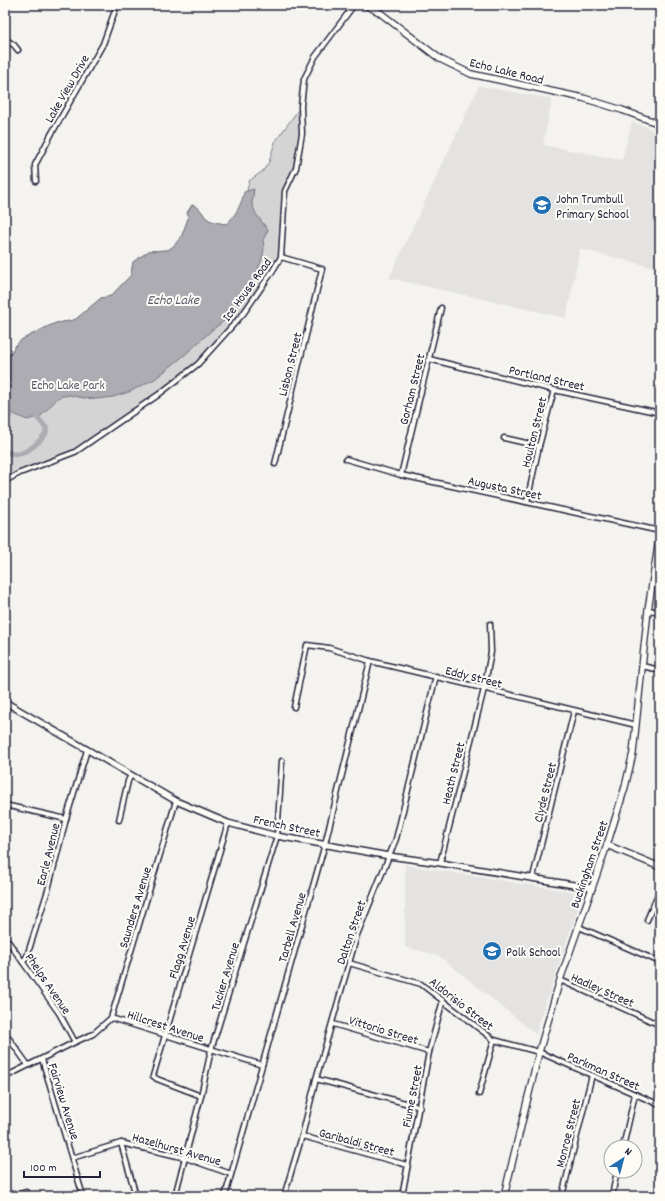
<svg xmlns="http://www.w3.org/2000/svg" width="665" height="1201" font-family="Dekko,sans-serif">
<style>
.built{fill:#e4e3e2}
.green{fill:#d5d4d5;stroke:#7c7b88}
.water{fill:#acacb2;stroke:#757582}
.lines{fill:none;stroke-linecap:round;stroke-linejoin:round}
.stream{stroke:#757582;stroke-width:1.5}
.canal{stroke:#acacb2;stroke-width:5.5}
.minor-casing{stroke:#22223b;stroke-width:7}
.tertiary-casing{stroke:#22223b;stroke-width:8}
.secondary-casing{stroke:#22223b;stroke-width:8}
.minor{stroke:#fdfcf7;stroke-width:4}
.tertiary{stroke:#fdfcf7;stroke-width:5}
.secondary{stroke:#fdfcf7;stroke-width:5.5}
.labels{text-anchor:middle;stroke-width:4;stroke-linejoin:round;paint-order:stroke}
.street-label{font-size:13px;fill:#22223b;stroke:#fdfcf7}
.poi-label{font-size:13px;fill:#22223b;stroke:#fdfcf7;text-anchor:start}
.park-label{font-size:13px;fill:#585769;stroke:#fdfcf7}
.water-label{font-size:14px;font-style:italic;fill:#59596b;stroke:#fdfcf7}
</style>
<rect width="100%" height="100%" fill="#f4f3ef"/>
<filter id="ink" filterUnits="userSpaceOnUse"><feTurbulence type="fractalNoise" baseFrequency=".025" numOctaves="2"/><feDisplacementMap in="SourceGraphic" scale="8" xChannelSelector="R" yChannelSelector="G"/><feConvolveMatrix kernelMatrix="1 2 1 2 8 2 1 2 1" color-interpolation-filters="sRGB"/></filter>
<g filter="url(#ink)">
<!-- built -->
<g class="built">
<path d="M 479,86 L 552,99 L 543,145 L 622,160 L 632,122 L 649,128 L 660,135 L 660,269 L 580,249 L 566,318 L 389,278 Z"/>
<path d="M 405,865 L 574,892 L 578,894 L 580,899 L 578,908 L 538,1026 L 537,1035 L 439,956 L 405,947 Z"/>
</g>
<!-- green -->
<path class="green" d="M 301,106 L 302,134 L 296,168 L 285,191 L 281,257 L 243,314 L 198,364 L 75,452 L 5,481 L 5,424 L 13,414 L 5,410 L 5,361 L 16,345 L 21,340 L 47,327 L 56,323 L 70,321 L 76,319 L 101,298 L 111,296 L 131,275 L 133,262 L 149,251 L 168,250 L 175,245 L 182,235 L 189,216 L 187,213 L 192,205 C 202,207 202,216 209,220 C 215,223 220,223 226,224 L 231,221 L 248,199 L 247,191 L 249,181 L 263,171 L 269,162 L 275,142 Z"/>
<!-- water -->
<path class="water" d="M 254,189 L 252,204 L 256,214 L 268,230 L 263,240 L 264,247 L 263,256 L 259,267 L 255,277 L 232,315 L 212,330 L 186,354 L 155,379 L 129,392 L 113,397 L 97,399 L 84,398 L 69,395 L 59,397 L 41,416 L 27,420 L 5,410 L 5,361 L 16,345 L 21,340 L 47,327 L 56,323 L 70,321 L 76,319 L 101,298 L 111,296 L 131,275 L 133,262 L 149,251 L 168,250 L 175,245 L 182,235 L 189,216 L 187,213 L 192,205 C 202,207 202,216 209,220 C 215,223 220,223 226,224 C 235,217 242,203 244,192 Z"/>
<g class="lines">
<!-- stream -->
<path class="stream" d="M 5,435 L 6,435"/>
<!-- canal -->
<path class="canal" d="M 5,450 C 18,463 38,444 46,433 L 46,428 L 37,417"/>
<defs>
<g id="minor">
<path d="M 5,39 L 14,45 L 18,50"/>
<path d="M 36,181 L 35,165 L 52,133 L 103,44 L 117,5"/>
<path d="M 429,359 L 554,390 L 660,413"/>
<path d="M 504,438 L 539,446"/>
<path d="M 346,459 L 401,475 L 660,531"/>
<path d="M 275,464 L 322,269 L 281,257"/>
<path d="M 401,475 L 441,308"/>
<path d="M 5,481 L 20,473 L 75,452 L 158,395 L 198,364 L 243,314 L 272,272 L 281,257 L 285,191 L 296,168 L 302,134 L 301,106 L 304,79 L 315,57 L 354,5"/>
<path d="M 527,502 L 539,446 L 554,390"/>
<path d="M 648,610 L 660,612"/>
<path d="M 642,666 L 660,670"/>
<path d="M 294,707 L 307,645 L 329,648 L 370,661 L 636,725"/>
<path d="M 5,805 L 66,819"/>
<path d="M 119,820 L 128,781 L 131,775"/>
<path d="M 440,863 L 484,689 L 491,652 L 490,624"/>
<path d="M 533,877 L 574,711"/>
<path d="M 647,920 L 660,890"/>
<path d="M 579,927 L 660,962"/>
<path d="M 5,937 L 59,1013 L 75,1042"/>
<path d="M 23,962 L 27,956 L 48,890 L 66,819 L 87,750"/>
<path d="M 349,963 L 421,984 L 494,1040 L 539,1052 L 660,1105"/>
<path d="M 560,980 L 660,1025"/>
<path d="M 111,1018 L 176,801"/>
<path d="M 333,1024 L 429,1052"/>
<path d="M 5,1033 L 28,1065"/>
<path d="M 42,1059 L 83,1196"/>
<path d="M 5,1077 L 75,1042 L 93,1034 L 111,1018 L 262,1065"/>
<path d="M 316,1079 L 420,1107"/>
<path d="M 479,1094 L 494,1040"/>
<path d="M 201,1096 L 157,1079 L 153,1076 L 228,823"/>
<path d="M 302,1136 L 407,1165"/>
<path d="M 121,1143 L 136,1196"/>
<path d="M 623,1147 L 635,1094"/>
<path d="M 72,1158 L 121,1143 L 186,1158 L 231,1174"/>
<path d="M 14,1196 L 26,1192 L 30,1196"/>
<path d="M 175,1196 L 201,1096 L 211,1050 L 277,836 L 282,761"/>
<path d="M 225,1196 L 325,844 L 370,661"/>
<path d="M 284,1196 L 302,1136 L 316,1079 L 357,935 L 396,839 L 436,676"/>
<path d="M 402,1196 L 429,1052 L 443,1000"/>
<path d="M 562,1196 L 592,1075"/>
<path d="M 612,1196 L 617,1171"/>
</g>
<path id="tertiary" d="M 5,702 L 176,801 L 228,823 L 277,836 L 389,856 L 440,863 L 592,888"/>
<g id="secondary">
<path d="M 365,5 L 379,12 L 440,59 L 471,74 L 583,98 L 622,110 L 660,124"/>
<path d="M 607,845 L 660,867"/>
<path d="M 504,1196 L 539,1052 L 560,980 L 607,845 L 625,787 L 633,753 L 648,610 L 660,533"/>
</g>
</defs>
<!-- minor casing -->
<use href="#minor" class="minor-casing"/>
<!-- tertiary casing -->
<use href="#tertiary" class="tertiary-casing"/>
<!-- secondary casing -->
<use href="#secondary" class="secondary-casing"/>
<!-- minor -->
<use href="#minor" class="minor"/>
<!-- tertiary -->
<use href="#tertiary" class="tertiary"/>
<!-- secondary -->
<use href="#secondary" class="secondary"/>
</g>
</g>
<!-- icons -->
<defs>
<symbol id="school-disc" viewBox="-11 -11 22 22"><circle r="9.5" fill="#1f6fb2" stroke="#fdfcf7"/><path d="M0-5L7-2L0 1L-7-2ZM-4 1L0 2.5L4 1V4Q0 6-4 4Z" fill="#fff"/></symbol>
</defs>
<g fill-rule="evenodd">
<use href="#school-disc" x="531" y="194" width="22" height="22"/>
<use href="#school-disc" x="481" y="940" width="22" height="22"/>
</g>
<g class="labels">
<!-- street labels -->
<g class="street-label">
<text transform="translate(507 70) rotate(14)" y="5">Echo Lake Road</text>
<text transform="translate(66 88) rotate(-60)" y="5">Lake View Drive</text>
<text transform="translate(246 289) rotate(-54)" y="5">Ice House Road</text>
<text transform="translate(289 364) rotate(-76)" y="5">Lisbon Street</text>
<text transform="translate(547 377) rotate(13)" y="5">Portland Street</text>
<text transform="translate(411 389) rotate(-76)" y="5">Gorham Street</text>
<text transform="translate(533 432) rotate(-76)" y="5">Houlton Street</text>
<text transform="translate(505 487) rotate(12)" y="5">Augusta Street</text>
<text transform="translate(474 676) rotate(14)" y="5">Eddy Street</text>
<text transform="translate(452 773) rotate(-76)" y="5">Heath Street</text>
<text transform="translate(544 792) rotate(-76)" y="5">Clyde Street</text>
<text transform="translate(287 825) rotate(12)" y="5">French Street</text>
<text transform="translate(47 854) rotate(-76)" y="5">Earle Avenue</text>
<text transform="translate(588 864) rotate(-71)" y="5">Buckingham Street</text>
<text transform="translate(134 907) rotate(-73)" y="5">Saunders Avenue</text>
<text transform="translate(291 927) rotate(-74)" y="5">Tarbell Avenue</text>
<text transform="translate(350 932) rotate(-71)" y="5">Dalton Street</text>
<text transform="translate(181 947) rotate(-73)" y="5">Flagg Avenue</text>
<text transform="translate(224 976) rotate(-73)" y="5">Tucker Avenue</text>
<text transform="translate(49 983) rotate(56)" y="5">Phelps Avenue</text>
<text transform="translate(603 989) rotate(24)" y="5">Hadley Street</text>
<text transform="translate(462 1003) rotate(38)" y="5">Aldorisio Street</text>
<text transform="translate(166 1025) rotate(18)" y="5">Hillcrest Avenue</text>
<text transform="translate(384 1029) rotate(17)" y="5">Vittorio Street</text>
<text transform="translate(604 1070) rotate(24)" y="5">Parkman Street</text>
<text transform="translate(411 1096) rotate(-79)" y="5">Fiume Street</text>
<text transform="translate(65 1101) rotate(73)" y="5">Fairview Avenue</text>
<text transform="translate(567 1133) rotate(-76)" y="5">Monroe Street</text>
<text transform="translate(357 1141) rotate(15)" y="5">Garibaldi Street</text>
<text transform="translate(177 1148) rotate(16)" y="5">Hazelhurst Avenue</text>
</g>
<!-- poi labels -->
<g class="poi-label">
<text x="556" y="203">John Trumbull<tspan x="556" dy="15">Primary School</tspan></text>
<text x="506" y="956">Polk School</text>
</g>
<!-- park labels -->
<g class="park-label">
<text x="68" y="389">Echo Lake Park</text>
</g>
<!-- water labels -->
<g class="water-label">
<text x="173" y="304">Echo Lake</text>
</g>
</g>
<!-- margin -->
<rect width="665" height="1201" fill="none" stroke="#fdfcf7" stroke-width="20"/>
<rect x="10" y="10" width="645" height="1181" fill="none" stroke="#22223b" stroke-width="1.5" filter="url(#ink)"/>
<!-- north arrow -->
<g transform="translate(623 1159) rotate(36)"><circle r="19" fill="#fdfcf7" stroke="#a5a5ac"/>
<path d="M0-3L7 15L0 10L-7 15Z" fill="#1f6fb2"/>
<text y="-6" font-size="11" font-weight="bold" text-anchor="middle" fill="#22223b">N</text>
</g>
<!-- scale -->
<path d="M24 1171v6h76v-6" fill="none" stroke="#22223b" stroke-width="2"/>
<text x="30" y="1171" font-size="12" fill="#22223b" stroke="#fdfcf7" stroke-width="3" paint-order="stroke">100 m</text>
</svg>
